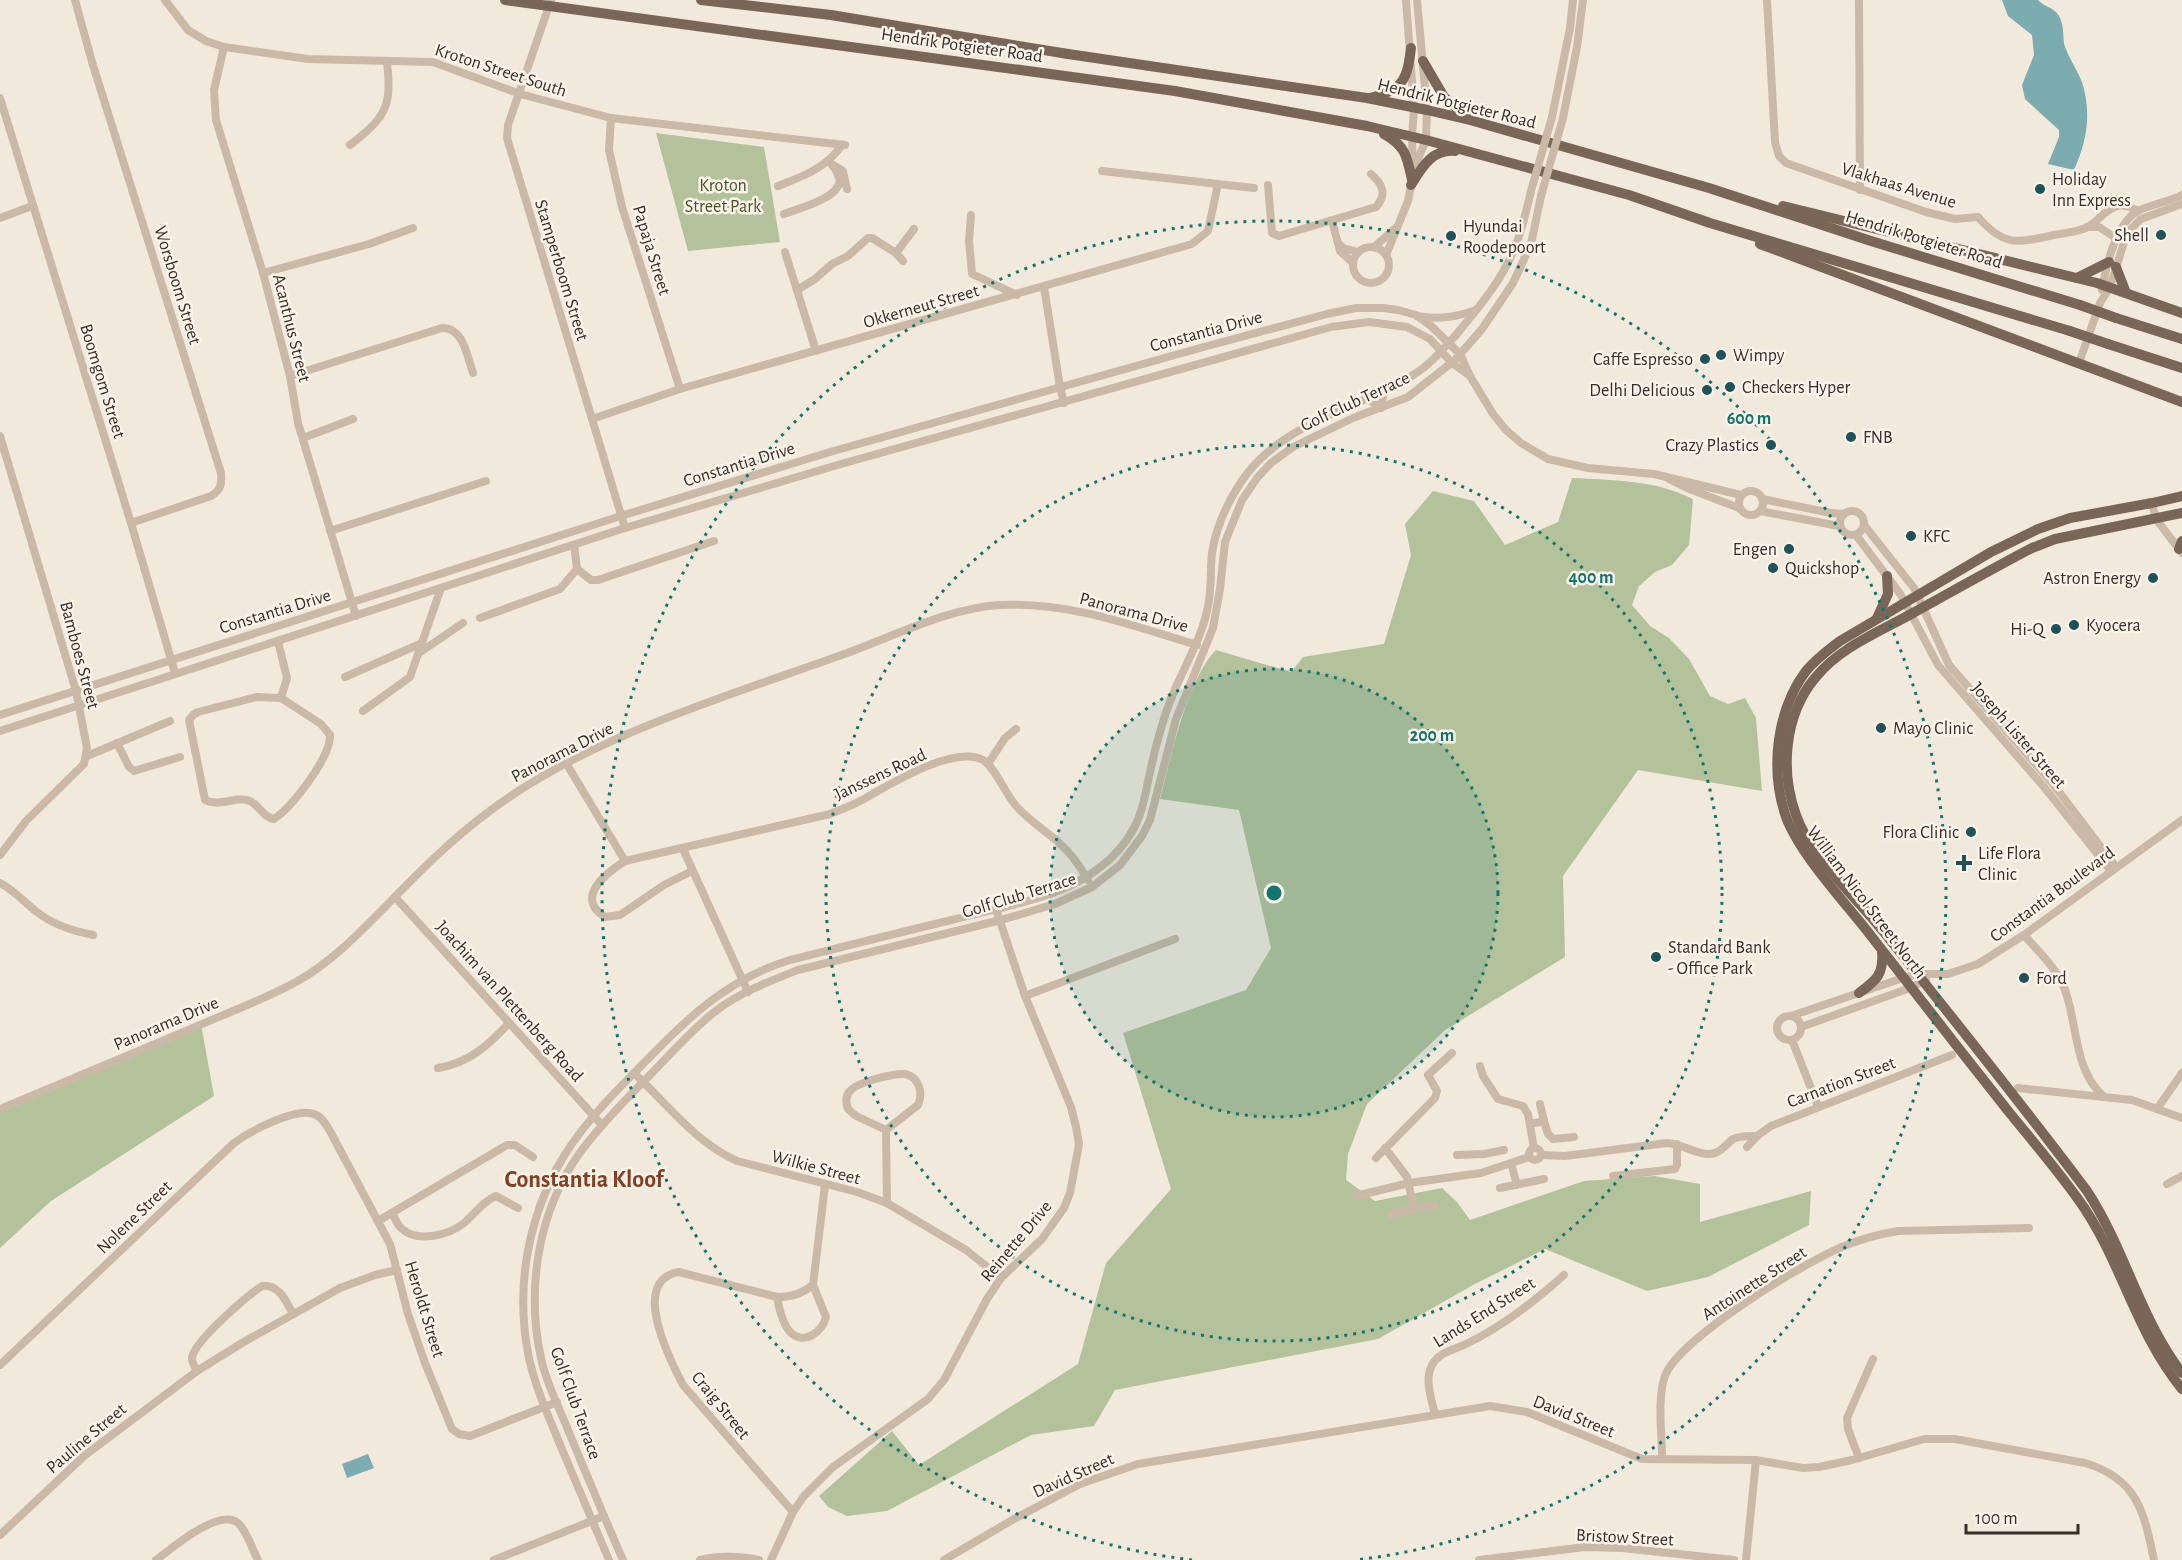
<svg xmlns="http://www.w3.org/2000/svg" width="2182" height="1560" font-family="'Alegreya Sans',sans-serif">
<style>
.green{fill:#b4c29c}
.water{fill:#7bacb0}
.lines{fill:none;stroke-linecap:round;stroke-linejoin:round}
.minor{stroke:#cbb9a8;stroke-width:8}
.major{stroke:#7a6659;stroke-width:10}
.minor-bridge{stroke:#cbb9a8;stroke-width:8}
.major-bridge{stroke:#7a6659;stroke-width:10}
.ring{fill:none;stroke:#0f766e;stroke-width:3;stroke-dasharray:3 6}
.poi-dot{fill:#1d535a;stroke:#faf3e9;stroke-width:2}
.labels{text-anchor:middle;stroke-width:5;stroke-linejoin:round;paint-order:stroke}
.street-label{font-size:18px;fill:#382e28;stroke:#faf3e9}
.poi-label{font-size:18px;fill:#382e28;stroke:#faf3e9;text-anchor:start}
.park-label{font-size:18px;fill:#45562c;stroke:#faf3e9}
.district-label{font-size:24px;font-weight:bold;fill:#883d20;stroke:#faf3e9}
.centre{fill:#0f766e;stroke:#faf3e9;stroke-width:3}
.ring-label{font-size:18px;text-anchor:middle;font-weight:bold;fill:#0f766e;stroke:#faf3e9;stroke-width:5;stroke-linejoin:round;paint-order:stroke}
</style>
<rect width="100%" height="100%" fill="#f2e9dd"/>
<!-- green -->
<g class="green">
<path d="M 656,133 L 764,147 L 780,242 L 688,251 Z"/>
<path d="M 1572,478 C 1612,480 1656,480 1693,499 L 1689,545 L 1672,565 L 1655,572 L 1639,586 L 1632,605 L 1650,626 L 1669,638 L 1689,659 L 1710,696 L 1728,704 L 1745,698 L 1756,718 L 1762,791 L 1638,770 L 1563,876 L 1565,957 L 1445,1030 L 1367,1104 L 1348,1154 L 1346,1180 L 1375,1201 L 1442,1188 L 1457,1202 L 1470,1220 L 1584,1181 L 1654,1176 L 1700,1184 L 1700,1222 L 1811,1191 L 1809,1225 L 1708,1277 L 1647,1291 L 1545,1249 L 1475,1284 L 1378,1339 L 1115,1390 L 1094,1426 L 1031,1435 L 887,1511 L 847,1516 L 828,1507 L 819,1496 L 892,1431 L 919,1465 L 1078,1364 L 1106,1263 L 1171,1189 L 1123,1033 L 1246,990 L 1271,948 L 1239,810 L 1160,799 C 1170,760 1188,677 1216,650 L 1291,672 L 1303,657 L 1384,644 L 1411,555 L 1405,524 L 1433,491 L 1474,501 L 1505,545 L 1558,522 Z"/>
<path d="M 201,1024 L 214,1096 L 51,1201 L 0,1248 L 0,1113 Z"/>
</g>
<!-- water -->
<g class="water">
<path d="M 2002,0 L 2038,0 C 2044,7 2054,7 2059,16 C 2065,26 2062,37 2065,47 C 2070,61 2081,75 2084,89 C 2091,119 2086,143 2074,170 L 2048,164 L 2059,137 L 2059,130 L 2025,99 L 2022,85 L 2034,55 L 2032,35 L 2008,16 Z"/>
<path d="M 368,1454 L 374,1468 L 347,1478 L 342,1464 Z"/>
</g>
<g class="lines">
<!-- minor -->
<g class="minor">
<path d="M 75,0 L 92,62 L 221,473 C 222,484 221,490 211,496 L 131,523"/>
<path d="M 165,0 L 188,30 L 206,41 L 224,47 L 308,59 L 433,62 L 520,94 L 611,118 L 845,145"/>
<path d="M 551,0 L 508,125 L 507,138 L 625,528"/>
<path d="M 1406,0 L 1414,108 L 1412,137 L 1413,169"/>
<path d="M 1767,0 L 1775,142 L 1779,156 L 1786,163 L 1926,212 L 1955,219 L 1978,217 C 2004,247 2017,243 2054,235 C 2064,233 2076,232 2086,228 C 2105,218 2111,195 2138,211"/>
<path d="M 1859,0 L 1860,190"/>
<path d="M 224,47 L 214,90 L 216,120 L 263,273 L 290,376 L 298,423 L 356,616"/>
<path d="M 0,98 L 131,523 L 175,673"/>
<path d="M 1552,117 L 1570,28 L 1573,0"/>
<path d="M 611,118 L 609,150 L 622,207 L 680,389"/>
<path d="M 1563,118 L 1577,47 L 1583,0"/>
<path d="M 350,145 C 386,117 392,107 387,62"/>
<path d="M 833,165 L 843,171 L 847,189"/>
<path d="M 1415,166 L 1426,140 L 1427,110 L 1417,0"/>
<path d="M 1102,171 L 1254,188"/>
<path d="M 1268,185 L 1272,233 L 1279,236 L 1376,207 C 1387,195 1383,184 1371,174"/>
<path d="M 778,186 C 804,176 826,168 842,145"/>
<path d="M 784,214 C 800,208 838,199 840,180 L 836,170 L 829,161"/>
<path d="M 971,215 L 969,241 L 972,274 L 1017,295"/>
<path d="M 0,218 L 32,206"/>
<path d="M 1332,221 L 1340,251 L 1353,263"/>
<path d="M 2087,227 L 2099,227 L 2116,238"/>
<path d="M 1339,244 L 1343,248 L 1358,252"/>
<path d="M 1374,247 L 1396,228"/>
<circle cx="1371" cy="265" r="18"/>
<path d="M 785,252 L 816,351"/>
<path d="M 896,253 L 903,261"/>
<path d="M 1386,255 L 1408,201 L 1412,181"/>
<path d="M 263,273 L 369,244 L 413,228"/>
<path d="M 1044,287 L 1060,387 L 1064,403"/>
<path d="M 797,290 L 815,279 L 832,264 L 848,256 L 868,238 L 872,238 L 896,253 L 914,229"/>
<path d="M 2102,290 C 2106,266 2116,223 2138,211 C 2152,204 2168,202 2182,195"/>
<path d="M 1417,316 C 1437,320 1457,317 1476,310"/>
<path d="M 2079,363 L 2100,303 L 2110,287 L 2127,233 L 2141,219 L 2182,204"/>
<path d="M 290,376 L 442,328 C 464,328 467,356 473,373"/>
<path d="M 1366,398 L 1381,408 L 1384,390"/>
<path d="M 592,419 L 680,389 L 1192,244 L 1208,231 L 1218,184"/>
<path d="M 0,436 L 76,691 L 87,748 L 84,764 L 26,821 L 0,855"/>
<path d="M 303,438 L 353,419"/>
<path d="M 1669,479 L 1687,488 L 1739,508"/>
<circle cx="1751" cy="503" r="12"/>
<path d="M 1762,499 L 1831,513 L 1844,514"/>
<path d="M 2152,503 L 2156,519 L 2182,553"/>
<circle cx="1852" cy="523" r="12"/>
<path d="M 1760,511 L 1839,526"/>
<path d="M 1864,525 L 1914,588 L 1949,665 L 2053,784 L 2116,867"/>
<path d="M 330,531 L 486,481"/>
<path d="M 1856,535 L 1901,595 L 1938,665 L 2044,787 L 2111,871"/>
<path d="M 577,569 L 591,580 L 598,580 L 714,541"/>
<path d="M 480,618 L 560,589 L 577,569 L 574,545"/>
<path d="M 278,641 L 287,678 L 281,698 L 256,697 L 198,712 L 193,715 L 189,720 L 205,800 C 218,807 234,797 247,800 C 259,803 262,817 274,819 C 292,807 331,757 330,735 L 321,724 L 281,698"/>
<path d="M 419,653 L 463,623"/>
<path d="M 345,677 L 422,643"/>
<path d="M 363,711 L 410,677 L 441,588"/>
<path d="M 0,715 L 621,516 L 830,452 L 1200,348 L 1327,314 L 1356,308 L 1383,308 L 1398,310 L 1416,315 L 1431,326 L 1460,354 L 1470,376 L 1493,414 L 1506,430 L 1521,443 L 1548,459 L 1588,468 L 1654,474 L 1741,495"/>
<path d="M 0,731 L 625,528 L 841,464 L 1331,327 L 1369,322 L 1407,327 L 1430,339 L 1452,363 L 1469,375"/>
<path d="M 117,743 L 129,767 L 134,771 L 180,757"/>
<path d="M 87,756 L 170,721"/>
<path d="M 566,763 L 625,861"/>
<path d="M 988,764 L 1005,738 L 1016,729"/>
<path d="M 683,849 L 748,992"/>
<path d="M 692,871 L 664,885 L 620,915 L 605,917 C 574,898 606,873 625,861 L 830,814 C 840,810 851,806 860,801 C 886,787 953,744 983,760 C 996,768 1006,796 1018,808 C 1029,820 1044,830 1057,841 C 1069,851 1080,866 1088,880"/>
<path d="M 0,883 C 15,891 24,902 37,912 C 53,925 73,931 93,935"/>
<path d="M 395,897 L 602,1125"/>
<path d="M 2024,935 C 2038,951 2056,968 2064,987 C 2078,1023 2073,1069 2103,1096"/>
<path d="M 1025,996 L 1175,939"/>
<circle cx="1789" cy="1028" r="12"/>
<path d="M 1791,1016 L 1903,978 L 1918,974 L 1948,974 L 1978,964 L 2024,935 L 2182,820"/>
<path d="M 1801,1027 L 1910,988 L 1926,980"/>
<path d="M 1792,1040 L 1818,1106"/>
<path d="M 1480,1066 L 1483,1076 L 1498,1099 L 1523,1106 L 1528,1114 L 1534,1148"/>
<path d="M 438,1068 C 469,1063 489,1045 509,1023"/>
<path d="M 634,1073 C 667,1104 695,1142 737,1161 L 857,1192 L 887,1203 L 966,1250 L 1001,1278"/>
<path d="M 2018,1088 L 2132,1100 L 2182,1118"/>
<path d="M 1540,1104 L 1544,1121"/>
<path d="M 0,1109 C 62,1083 124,1057 186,1031 C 222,1015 261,1001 296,982 C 332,962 359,933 388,904 C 419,872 451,840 487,813 C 588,736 729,696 847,653 C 894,636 951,607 1001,605 C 1072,602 1130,625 1197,645"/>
<path d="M 2157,1109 L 2182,1073"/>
<path d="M 1530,1124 L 1544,1121 L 1548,1134 L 1553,1139 L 1574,1137"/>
<path d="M 886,1130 L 856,1116 L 848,1109 C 846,1103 845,1096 850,1091 C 857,1082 894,1073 905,1074 C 920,1077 923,1094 918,1105 L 886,1130 L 887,1203"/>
<path d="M 1747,1147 L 1757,1136 L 1771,1126 L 1952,1055"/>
<path d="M 1385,1148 L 1407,1177 L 1414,1209"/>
<circle cx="1535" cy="1154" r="6"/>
<path d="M 1457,1155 L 1484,1154 L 1504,1150"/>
<path d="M 1541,1155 L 1565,1156 L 1667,1143 C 1683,1144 1697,1155 1709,1154 C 1720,1154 1725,1145 1733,1139 C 1741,1135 1749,1136 1757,1136"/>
<path d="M 1376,1158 L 1435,1098 L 1437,1091 L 1428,1075 L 1452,1053"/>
<path d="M 1511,1163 L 1517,1185"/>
<path d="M 1613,1176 L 1675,1169 L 1677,1165 L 1677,1144"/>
<path d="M 2167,1184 L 2182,1176"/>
<path d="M 1500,1188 L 1544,1179"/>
<path d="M 1356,1196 L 1409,1183 L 1481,1173 L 1529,1157"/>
<path d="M 392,1213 C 395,1218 397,1225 402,1229 C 418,1243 449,1235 464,1223 C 475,1214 483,1201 496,1196 L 518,1208"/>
<path d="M 1391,1214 L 1435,1205"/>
<path d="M 378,1221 L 507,1145 L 515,1145 L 533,1157"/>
<path d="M 777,1297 C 779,1308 782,1323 790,1332 C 804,1346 822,1332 826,1317 L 813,1285"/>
<path d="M 0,1365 L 234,1143 C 249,1132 298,1105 316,1115 C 323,1118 327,1126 331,1133 L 390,1244 L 408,1314 L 425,1363 L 452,1429 L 459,1434 L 470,1436 L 557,1402"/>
<path d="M 197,1371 C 195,1367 192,1363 192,1358 C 194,1341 247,1296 262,1286 C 279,1284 286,1301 293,1314"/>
<path d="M 1435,1415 C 1432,1400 1424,1380 1432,1365 C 1439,1352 1454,1350 1466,1344 C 1502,1327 1535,1301 1564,1275"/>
<path d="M 1662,1458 C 1662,1434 1657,1398 1665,1376 C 1679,1338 1809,1259 1849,1244 C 1865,1238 1881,1234 1898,1231 L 2029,1228"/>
<path d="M 1859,1458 L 1848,1429 L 1847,1418 L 1873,1359"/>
<path d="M 793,1512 L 683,1385 C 670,1360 629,1280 679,1272 L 777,1297 C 792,1297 801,1294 813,1285 L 825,1185"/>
<path d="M 0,1535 L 84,1456 L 197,1371 L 242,1343 L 340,1288 L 375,1275 L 397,1270"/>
<path d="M 156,1560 C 171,1549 219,1507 238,1523 C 247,1531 252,1549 258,1560"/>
<path d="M 494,1560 L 604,1516"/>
<path d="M 609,1560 C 593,1522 577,1485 561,1447 C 549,1417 534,1385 528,1353 C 516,1290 527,1224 557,1168 C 577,1131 608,1099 637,1070 C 684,1022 724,980 790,960 C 846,946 901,932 956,919 C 1002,907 1061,898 1099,868 C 1113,858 1126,843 1134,828 C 1143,811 1146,791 1150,772 C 1155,749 1161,726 1169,704 C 1181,671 1202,640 1208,606 C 1212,588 1210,570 1212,553 C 1216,528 1227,503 1241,482 C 1281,422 1355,411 1413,375 C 1430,365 1443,349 1456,335 C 1480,306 1504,278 1517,242 C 1523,226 1527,208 1531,191"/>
<path d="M 623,1560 C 604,1517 586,1473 568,1430 C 559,1407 546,1383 541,1358 C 526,1289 538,1212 579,1154 C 597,1129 618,1108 639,1086 C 665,1061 688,1032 717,1010 C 741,992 770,981 798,970 L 1001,920 L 1055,904 L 1092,887 L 1120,865 L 1142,836 L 1150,820 L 1176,719 L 1213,628 L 1220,589 L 1225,542 L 1242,500 L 1257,478 L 1271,463 L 1293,447 L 1353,418 L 1408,397 L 1455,360 L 1482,329 L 1513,283 L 1531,244 L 1541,196"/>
<path d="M 700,1560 C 721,1555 739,1556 759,1560"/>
<path d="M 771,1560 L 793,1512 L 804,1496 L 833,1467 L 928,1399 L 944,1380 L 987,1299 L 1001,1278 L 1042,1239 L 1064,1208 L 1070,1193 L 1079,1144 L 1076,1127 L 1071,1107 L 1025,996 L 996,909"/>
<path d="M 944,1560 L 1014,1519 L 1080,1484 L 1138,1464 L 1490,1406 L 1527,1412 L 1642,1459 L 1756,1460 L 1803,1468 L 1819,1467 L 1852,1460 L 1924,1439 L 1955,1439 L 2085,1463 C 2138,1479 2144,1512 2154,1560"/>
<path d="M 1479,1560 L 1585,1547 L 1622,1548 L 1734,1560"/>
<path d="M 1746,1560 L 1756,1460"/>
</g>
<!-- major -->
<g class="major">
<path d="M 505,0 L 1175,91 L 1367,126 L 1426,140 L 1629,195 L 1710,223 L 2070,331"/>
<path d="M 701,0 L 831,15 L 1068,54 L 1367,98 L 1427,110 L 1470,120 L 1709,188 L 1871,241 L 2080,305"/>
<path d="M 1423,61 L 1444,97 L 1469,119"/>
<path d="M 1370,98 C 1404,89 1407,80 1411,48"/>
<path d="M 1384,134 C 1406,146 1407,157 1412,180"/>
<path d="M 1411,185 C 1422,167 1432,149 1455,151"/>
<path d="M 1783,206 L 2097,283 L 2182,313"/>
<path d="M 1760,244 L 2182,402"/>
<path d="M 2116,267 L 2126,293"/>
<path d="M 2077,278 L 2109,262"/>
<path d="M 2116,318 L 2182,339"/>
<path d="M 2108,344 L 2182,368"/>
<path d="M 2182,496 L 2152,503 L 2070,518 L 2038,529 L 1991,552 L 1840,641 C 1828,650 1816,659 1806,671 C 1777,710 1770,767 1785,814 C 1797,851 1843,900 1868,932 C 1913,990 1959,1049 2005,1107 C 2029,1137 2055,1167 2078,1199 C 2121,1258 2135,1332 2182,1389"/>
<path d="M 2182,513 L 2055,539 L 2032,548 C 1992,569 1953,591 1913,613 C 1879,632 1840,647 1815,678 C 1784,715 1780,771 1796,815 C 1810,856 1855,896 1883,931 C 1952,1017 2021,1103 2087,1191 C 2125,1249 2140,1319 2182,1373"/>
<path d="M 2179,549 L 2182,541"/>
<path d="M 1877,618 L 1888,594 L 1887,576"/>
<path d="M 1859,993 C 1877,980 1884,974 1882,951"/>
</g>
<!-- minor-bridge -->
<g class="minor-bridge">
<path d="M 1531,191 L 1552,117"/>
<path d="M 1541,196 L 1563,118"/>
</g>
<!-- major-bridge -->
<g class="major-bridge">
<path d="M 2080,305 L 2116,318"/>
<path d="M 2070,331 L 2108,344"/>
</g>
</g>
<!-- distance rings -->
<circle cx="1274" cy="893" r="224" fill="#0f766e" fill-opacity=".12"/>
<g class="ring">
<circle cx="1274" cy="893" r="224"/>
<circle cx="1274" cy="893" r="448"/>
<path d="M1192 1560A672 672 0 1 1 1356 1560"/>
</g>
<!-- markers -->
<g class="poi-dot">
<circle cx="2040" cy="189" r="6"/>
<circle cx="2161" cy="235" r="6"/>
<circle cx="1451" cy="236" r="6"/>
<circle cx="1721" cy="355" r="6"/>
<circle cx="1705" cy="359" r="6"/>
<circle cx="1730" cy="387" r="6"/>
<circle cx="1707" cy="390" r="6"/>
<circle cx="1851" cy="437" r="6"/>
<circle cx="1771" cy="445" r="6"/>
<circle cx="1911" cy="536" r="6"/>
<circle cx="1789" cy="549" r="6"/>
<circle cx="1773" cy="568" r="6"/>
<circle cx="2153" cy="578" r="6"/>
<circle cx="2074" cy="625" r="6"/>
<circle cx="2056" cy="629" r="6"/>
<circle cx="1881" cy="728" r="6"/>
<circle cx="1971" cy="832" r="6"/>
<path d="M1961 854h6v6h6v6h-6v6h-6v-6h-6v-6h6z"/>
<circle cx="1656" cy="957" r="6"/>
<circle cx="2024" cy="978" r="6"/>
</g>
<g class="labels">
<!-- street labels -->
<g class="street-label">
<text transform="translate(962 45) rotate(8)" y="6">Hendrik Potgieter Road</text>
<text transform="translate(501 70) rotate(18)" y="6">Kroton Street South</text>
<text transform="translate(1457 103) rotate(14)" y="6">Hendrik Potgieter Road</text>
<text transform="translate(1899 185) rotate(17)" y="6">Vlakhaas Avenue</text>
<text transform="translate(1924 239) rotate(17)" y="6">Hendrik Potgieter Road</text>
<text transform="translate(652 250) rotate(73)" y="6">Papaja Street</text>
<text transform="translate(562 270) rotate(73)" y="6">Stamperboom Street</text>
<text transform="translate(178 285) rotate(73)" y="6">Worsboom Street</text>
<text transform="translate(921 306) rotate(-16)" y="6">Okkerneut Street</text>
<text transform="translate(292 328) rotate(76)" y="6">Acanthus Street</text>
<text transform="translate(1206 331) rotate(-15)" y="6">Constantia Drive</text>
<text transform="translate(103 381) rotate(73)" y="6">Boomgom Street</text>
<text transform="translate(1355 401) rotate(-25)" y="6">Golf Club Terrace</text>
<text transform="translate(739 464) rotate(-17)" y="6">Constantia Drive</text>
<text transform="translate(275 611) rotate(-17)" y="6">Constantia Drive</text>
<text transform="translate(1134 612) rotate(15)" y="6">Panorama Drive</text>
<text transform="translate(80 655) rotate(75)" y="6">Bamboes Street</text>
<text transform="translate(2019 735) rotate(49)" y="6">Joseph Lister Street</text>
<text transform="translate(562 752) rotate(-27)" y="6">Panorama Drive</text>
<text transform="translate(880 774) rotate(-25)" y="6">Janssens Road</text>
<text transform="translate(2052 894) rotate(-36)" y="6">Constantia Boulevard</text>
<text transform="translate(1019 895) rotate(-17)" y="6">Golf Club Terrace</text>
<text transform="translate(1867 902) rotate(53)" y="6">William Nicol Street North</text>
<text transform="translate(510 1001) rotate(48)" y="6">Joachim van Plettenberg Road</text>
<text transform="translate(166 1023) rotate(-23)" y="6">Panorama Drive</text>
<text transform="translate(1841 1082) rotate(-21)" y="6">Carnation Street</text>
<text transform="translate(816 1167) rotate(15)" y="6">Wilkie Street</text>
<text transform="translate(134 1217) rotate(-44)" y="6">Nolene Street</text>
<text transform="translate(1016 1241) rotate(-50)" y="6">Reinette Drive</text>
<text transform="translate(1754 1283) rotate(-33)" y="6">Antoinette Street</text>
<text transform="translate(425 1309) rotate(73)" y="6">Heroldt Street</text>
<text transform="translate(1484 1312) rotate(-32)" y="6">Lands End Street</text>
<text transform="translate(576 1403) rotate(70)" y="6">Golf Club Terrace</text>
<text transform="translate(721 1405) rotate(51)" y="6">Craig Street</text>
<text transform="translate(1574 1416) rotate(22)" y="6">David Street</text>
<text transform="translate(86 1438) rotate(-40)" y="6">Pauline Street</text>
<text transform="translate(1073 1475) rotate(-24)" y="6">David Street</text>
<text transform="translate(1625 1537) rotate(3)" y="6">Bristow Street</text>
</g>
<!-- poi labels -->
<g class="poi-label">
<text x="2052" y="185">Holiday<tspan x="2052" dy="21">Inn Express</tspan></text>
<text x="1463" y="232">Hyundai<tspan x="1463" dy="21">Roodepoort</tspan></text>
<text x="2149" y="241" text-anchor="end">Shell</text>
<text x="1733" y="361">Wimpy</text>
<text x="1693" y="365" text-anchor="end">Caffe Espresso</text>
<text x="1742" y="393">Checkers Hyper</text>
<text x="1695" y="396" text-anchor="end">Delhi Delicious</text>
<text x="1863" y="443">FNB</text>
<text x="1759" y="451" text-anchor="end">Crazy Plastics</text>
<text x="1923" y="542">KFC</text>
<text x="1777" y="555" text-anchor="end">Engen</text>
<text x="1785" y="574">Quickshop</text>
<text x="2141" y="584" text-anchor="end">Astron Energy</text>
<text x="2086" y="631">Kyocera</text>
<text x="2044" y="635" text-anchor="end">Hi-Q</text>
<text x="1893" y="734">Mayo Clinic</text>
<text x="1959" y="838" text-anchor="end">Flora Clinic</text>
<text x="1978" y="859">Life Flora<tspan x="1978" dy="21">Clinic</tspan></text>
<text x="1668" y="953">Standard Bank<tspan x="1668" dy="21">- Office Park</tspan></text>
<text x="2036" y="984">Ford</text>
</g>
<!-- park labels -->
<g class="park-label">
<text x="723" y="191">Kroton<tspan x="723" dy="21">Street Park</tspan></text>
</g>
<!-- district labels -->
<g class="district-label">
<text x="584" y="1187">Constantia Kloof</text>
</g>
</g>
<circle cx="1274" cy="893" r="9" class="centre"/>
<g class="ring-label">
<text x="1749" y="424">600 m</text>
<text x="1591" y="583">400 m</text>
<text x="1432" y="741">200 m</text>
</g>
<!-- scale -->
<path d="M1966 1524v9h112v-9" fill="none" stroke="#382e28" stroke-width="3"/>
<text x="1975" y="1524" font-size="18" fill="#382e28" stroke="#faf3e9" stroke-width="4.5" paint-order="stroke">100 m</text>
</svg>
